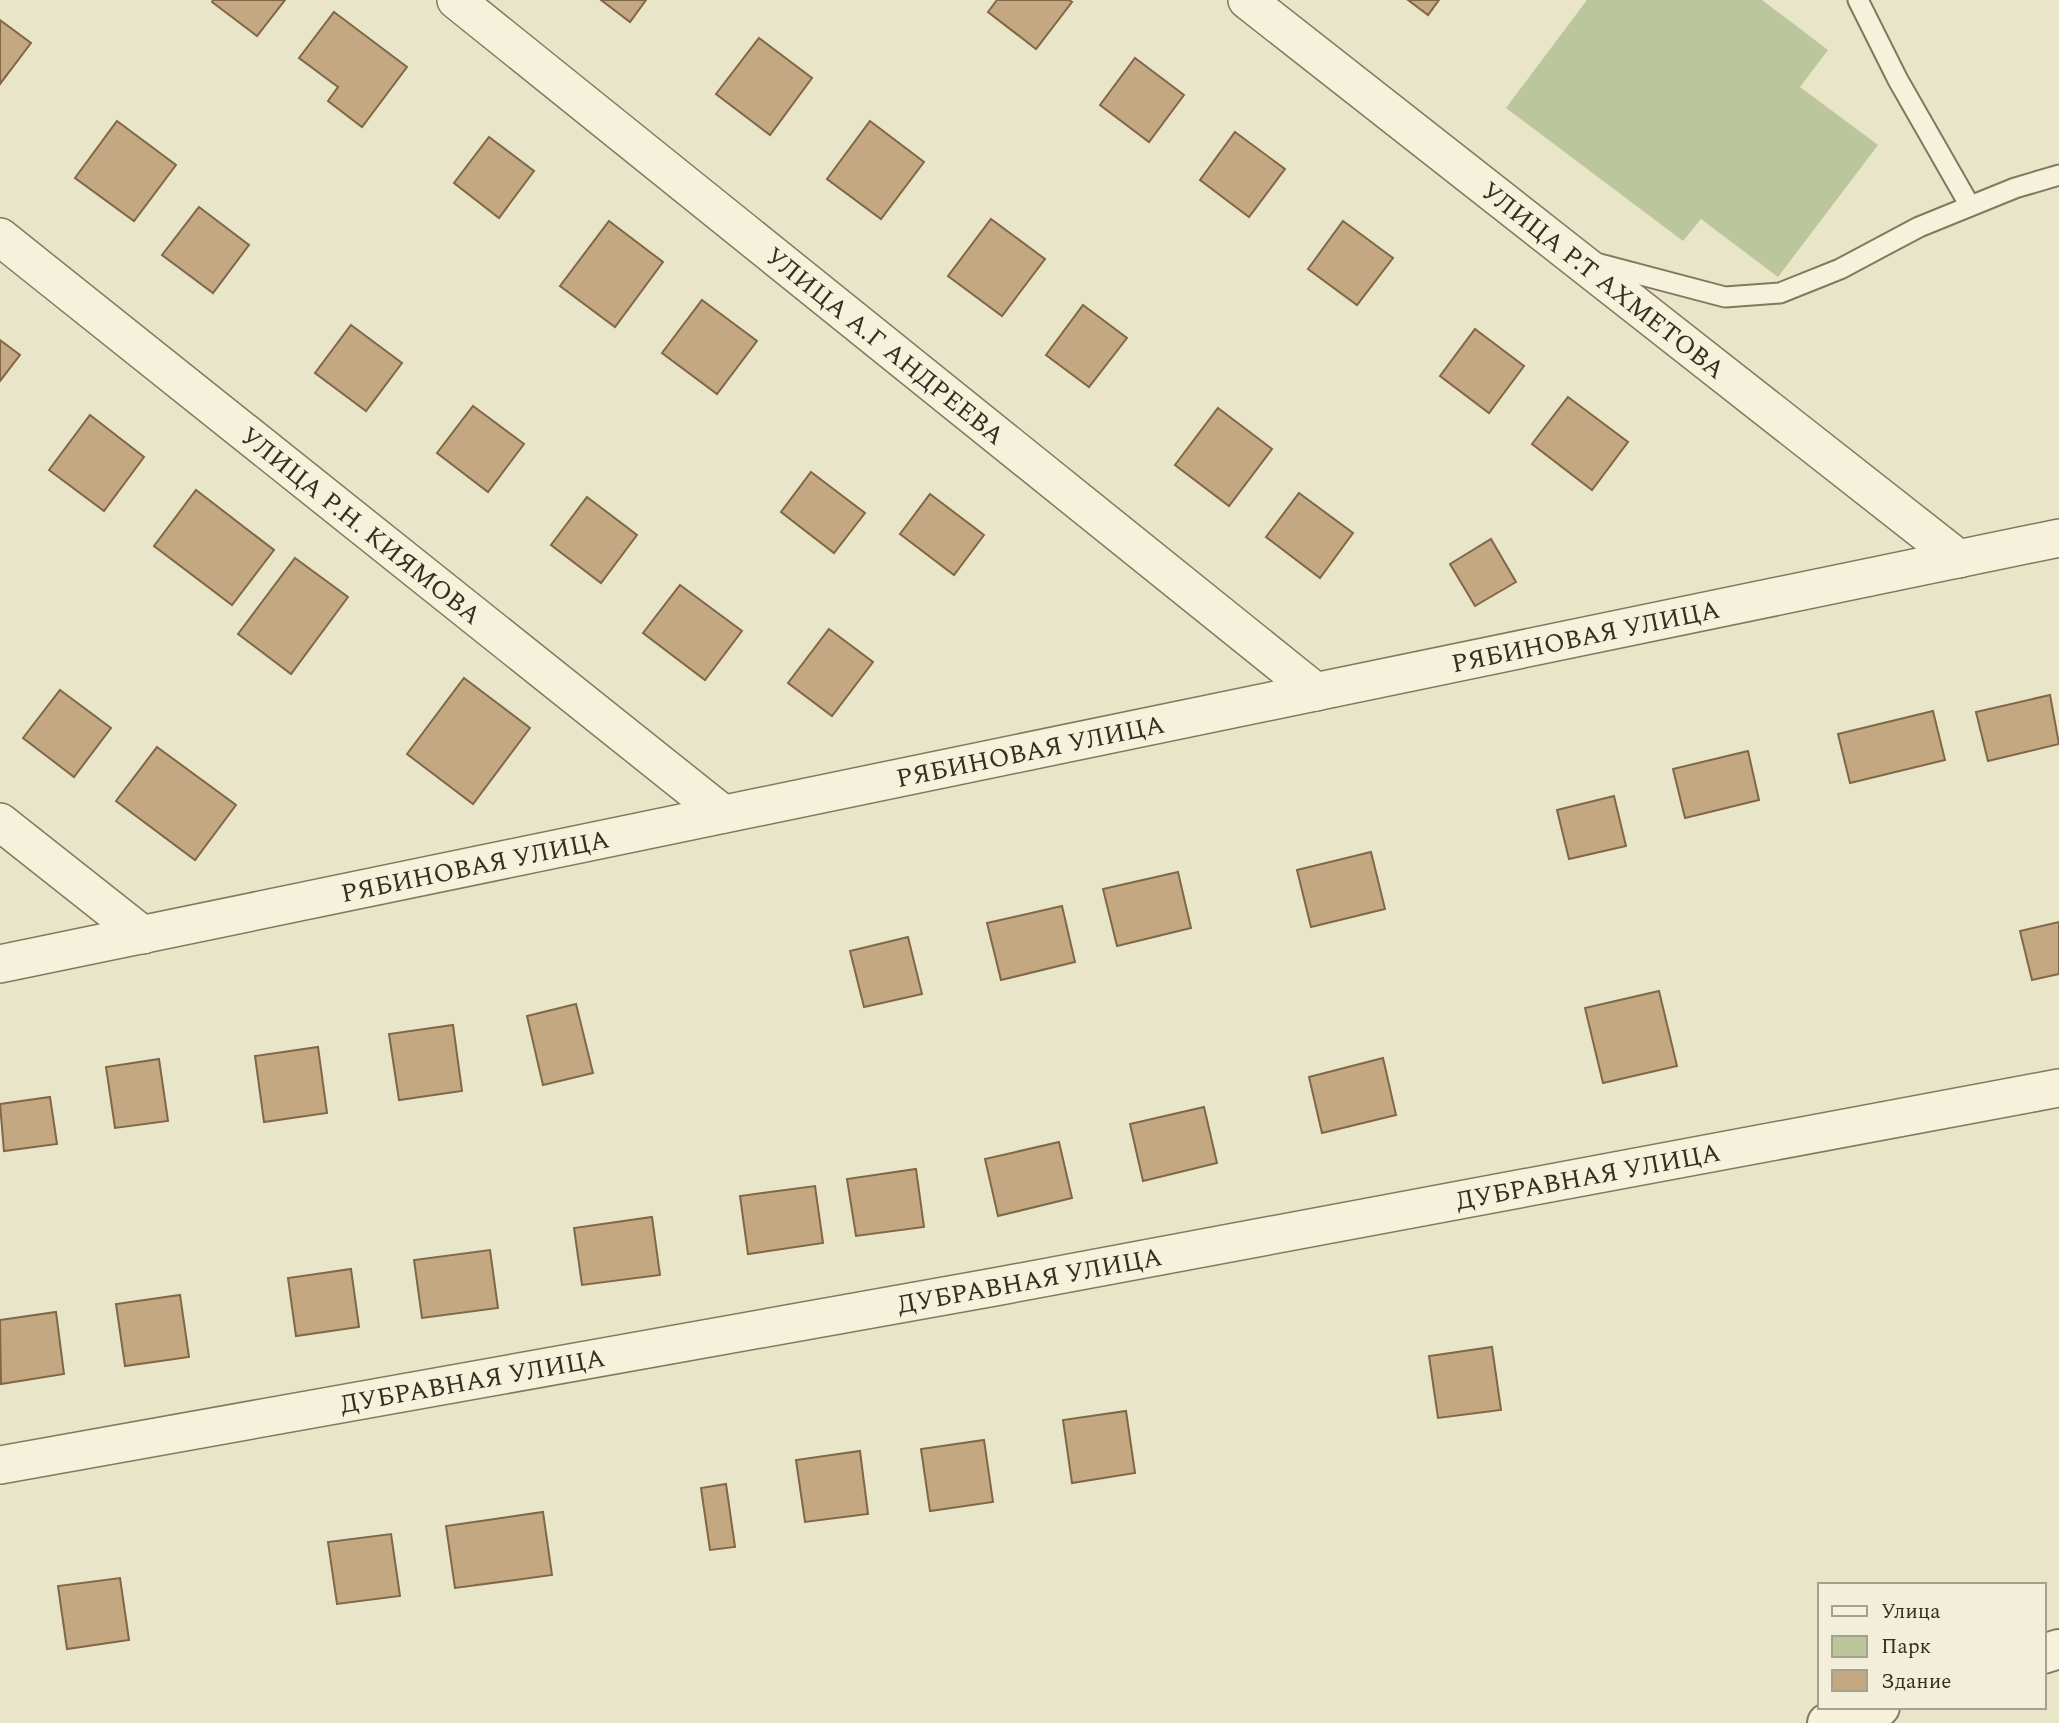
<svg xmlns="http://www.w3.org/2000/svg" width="2059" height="1723" font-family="Spectral,serif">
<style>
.green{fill:#bbc69d}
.building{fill:#c3a882;stroke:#806748;stroke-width:2}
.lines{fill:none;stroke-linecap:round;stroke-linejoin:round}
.service-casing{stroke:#83785f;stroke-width:23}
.minor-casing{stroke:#83785f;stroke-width:40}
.tertiary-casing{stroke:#83785f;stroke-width:42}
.service{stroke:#f5f1da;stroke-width:19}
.minor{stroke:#f5f1da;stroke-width:37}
.tertiary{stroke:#f5f1da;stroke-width:38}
.labels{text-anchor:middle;stroke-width:6;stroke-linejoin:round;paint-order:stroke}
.street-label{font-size:26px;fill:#352e21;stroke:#f2eed7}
</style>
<rect width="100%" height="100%" fill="#e9e5c8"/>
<!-- green -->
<path class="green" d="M 1587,0 L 1762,0 L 1828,50 L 1800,87 L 1878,145 L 1778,277 L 1701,219 L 1683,241 L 1506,108 Z"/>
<!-- building -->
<g class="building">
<path d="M 213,0 L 285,0 L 257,36 L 212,2 Z"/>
<path d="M 601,0 L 646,0 L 630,22 Z"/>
<path d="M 997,0 L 1069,0 L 1072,2 L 1036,49 L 988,12 Z"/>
<path d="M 1408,0 L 1439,0 L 1428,15 Z"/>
<path d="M 334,12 L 407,67 L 362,127 L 328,101 L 338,87 L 299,58 Z"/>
<path d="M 0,20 L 31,43 L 0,84 Z"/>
<path d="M 759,38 L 812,78 L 770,135 L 716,94 Z"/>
<path d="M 1135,58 L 1184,95 L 1149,142 L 1100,105 Z"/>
<path d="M 117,121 L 176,165 L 134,221 L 75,178 Z"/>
<path d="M 870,121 L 924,162 L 881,219 L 827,179 Z"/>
<path d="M 1235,132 L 1285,169 L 1249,217 L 1200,180 Z"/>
<path d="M 489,137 L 534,171 L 499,218 L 454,183 Z"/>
<path d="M 199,207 L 249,245 L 213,293 L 162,255 Z"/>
<path d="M 991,219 L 1045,259 L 1002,316 L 948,276 Z"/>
<path d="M 609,221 L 663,262 L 615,327 L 560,286 Z"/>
<path d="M 1343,221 L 1393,258 L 1357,305 L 1308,269 Z"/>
<path d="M 702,300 L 757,341 L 717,394 L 662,353 Z"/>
<path d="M 1083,305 L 1127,338 L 1089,387 L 1046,355 Z"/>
<path d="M 351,325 L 402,363 L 366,411 L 315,373 Z"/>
<path d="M 1475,329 L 1524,366 L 1489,413 L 1440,376 Z"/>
<path d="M 0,340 L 20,355 L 0,381 Z"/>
<path d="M 1568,397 L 1628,442 L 1592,490 L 1532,444 Z"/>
<path d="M 473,406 L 524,444 L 488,492 L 437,453 Z"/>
<path d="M 1218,408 L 1272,449 L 1229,506 L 1175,465 Z"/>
<path d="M 90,415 L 144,457 L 104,511 L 49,470 Z"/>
<path d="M 811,472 L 865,513 L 834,553 L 781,512 Z"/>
<path d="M 196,490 L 274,550 L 232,605 L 154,546 Z"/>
<path d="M 1299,493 L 1353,533 L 1320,578 L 1266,537 Z"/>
<path d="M 930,494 L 984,535 L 954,575 L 900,534 Z"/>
<path d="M 587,497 L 637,535 L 601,583 L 551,545 Z"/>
<path d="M 1491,539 L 1516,582 L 1475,606 L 1450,564 Z"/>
<path d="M 295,558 L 348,597 L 291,674 L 238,634 Z"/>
<path d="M 680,585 L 742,631 L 705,680 L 643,633 Z"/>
<path d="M 829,629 L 873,662 L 832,716 L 788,683 Z"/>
<path d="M 464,678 L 530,728 L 473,804 L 407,754 Z"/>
<path d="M 60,690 L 111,728 L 74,777 L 23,738 Z"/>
<path d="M 2050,695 L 2059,744 L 1988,761 L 1976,712 Z"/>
<path d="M 1933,711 L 1945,760 L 1850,783 L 1838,734 Z"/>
<path d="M 157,747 L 236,805 L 195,860 L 116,801 Z"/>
<path d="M 1748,751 L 1759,800 L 1685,818 L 1673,769 Z"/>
<path d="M 1614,796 L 1626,846 L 1569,859 L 1557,810 Z"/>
<path d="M 1371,852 L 1385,909 L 1311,927 L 1297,870 Z"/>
<path d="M 1178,872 L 1191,928 L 1117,946 L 1103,889 Z"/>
<path d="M 1062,906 L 1075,962 L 1001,980 L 987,923 Z"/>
<path d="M 2059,922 L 2059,974 L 2032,980 L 2020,931 Z"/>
<path d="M 908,937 L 922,994 L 864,1007 L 850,951 Z"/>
<path d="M 1659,991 L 1677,1066 L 1603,1083 L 1585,1008 Z"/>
<path d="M 576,1004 L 593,1073 L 543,1085 L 527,1016 Z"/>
<path d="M 453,1025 L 462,1091 L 399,1100 L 389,1034 Z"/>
<path d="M 318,1047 L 327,1113 L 264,1122 L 255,1056 Z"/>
<path d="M 1383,1058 L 1396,1115 L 1322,1133 L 1309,1077 Z"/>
<path d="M 159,1059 L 168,1121 L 115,1128 L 106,1067 Z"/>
<path d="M 50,1097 L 57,1144 L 4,1151 L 0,1104 Z"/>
<path d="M 1204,1107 L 1217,1163 L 1143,1181 L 1130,1124 Z"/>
<path d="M 1059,1142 L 1072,1198 L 998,1216 L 985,1159 Z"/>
<path d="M 916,1169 L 924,1227 L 856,1236 L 847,1179 Z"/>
<path d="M 815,1186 L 823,1243 L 748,1254 L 740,1196 Z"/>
<path d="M 652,1217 L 660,1275 L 582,1285 L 574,1228 Z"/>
<path d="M 490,1250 L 498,1308 L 422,1318 L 414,1260 Z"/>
<path d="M 351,1269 L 359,1327 L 296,1336 L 288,1278 Z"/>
<path d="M 180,1295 L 189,1357 L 125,1366 L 116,1304 Z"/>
<path d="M 56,1312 L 64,1374 L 1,1384 L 0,1320 Z"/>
<path d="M 1492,1347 L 1501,1410 L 1438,1418 L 1429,1356 Z"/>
<path d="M 1126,1411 L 1135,1473 L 1072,1483 L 1063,1420 Z"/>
<path d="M 984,1440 L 993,1502 L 930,1511 L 921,1449 Z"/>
<path d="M 860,1451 L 868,1514 L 805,1522 L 796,1460 Z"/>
<path d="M 726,1484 L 735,1547 L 710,1550 L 701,1488 Z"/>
<path d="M 543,1512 L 552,1575 L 455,1588 L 446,1526 Z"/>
<path d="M 391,1534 L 400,1596 L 337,1604 L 328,1542 Z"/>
<path d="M 120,1578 L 129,1640 L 67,1649 L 58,1586 Z"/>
</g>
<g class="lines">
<defs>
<g id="service">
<path d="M 1858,0 L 1898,80 L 1970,206"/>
<path d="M 1596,263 L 1725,297 L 1780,293 L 1840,269 L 1919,227 L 2015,188 L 2059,175"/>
</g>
<g id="minor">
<path id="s1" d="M 456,0 L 1316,692"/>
<path id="s2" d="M 1247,0 L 1959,559"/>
<path id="s3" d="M 0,237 L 723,814"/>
<path d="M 0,822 L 143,935"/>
<path id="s4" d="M 0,964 L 2059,538"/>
<path id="s5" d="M 0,1465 L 1000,1286 L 2059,1088"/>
</g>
<g id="tertiary">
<path d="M 2043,1654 L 2059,1649"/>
<path d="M 1827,1723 L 1880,1707"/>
</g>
</defs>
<!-- service casing -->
<use href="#service" class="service-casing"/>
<!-- minor casing -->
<use href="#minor" class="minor-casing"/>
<!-- tertiary casing -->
<use href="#tertiary" class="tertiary-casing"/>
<!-- service -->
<use href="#service" class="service"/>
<!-- minor -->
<use href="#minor" class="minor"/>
<!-- tertiary -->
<use href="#tertiary" class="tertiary"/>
</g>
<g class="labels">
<!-- street labels -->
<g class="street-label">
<text dy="9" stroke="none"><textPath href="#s2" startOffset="453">УЛИЦА Р.Т АХМЕТОВА</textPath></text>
<text dy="9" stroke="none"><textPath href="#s1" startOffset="551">УЛИЦА А.Г АНДРЕЕВА</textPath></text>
<text dy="9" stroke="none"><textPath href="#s3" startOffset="462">УЛИЦА Р.Н. КИЯМОВА</textPath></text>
<text dy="9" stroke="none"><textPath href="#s4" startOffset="1619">РЯБИНОВАЯ УЛИЦА</textPath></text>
<text dy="9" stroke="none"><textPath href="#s4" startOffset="1052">РЯБИНОВАЯ УЛИЦА</textPath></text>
<text dy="9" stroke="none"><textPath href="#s4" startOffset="485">РЯБИНОВАЯ УЛИЦА</textPath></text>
<text dy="9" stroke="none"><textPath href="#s5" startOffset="1614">ДУБРАВНАЯ УЛИЦА</textPath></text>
<text dy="9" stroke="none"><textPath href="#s5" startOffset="1046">ДУБРАВНАЯ УЛИЦА</textPath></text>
<text dy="9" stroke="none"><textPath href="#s5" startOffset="480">ДУБРАВНАЯ УЛИЦА</textPath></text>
</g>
</g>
<!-- legend -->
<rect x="1818" y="1583" width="228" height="126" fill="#f2eed7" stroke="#a6a18e" stroke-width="2"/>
<rect x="1832" y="1606" width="35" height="10" fill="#f5f1da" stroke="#a6a18e" stroke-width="2"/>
<text x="1881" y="1618" font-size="21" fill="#352e21">Улица</text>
<rect x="1832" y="1636" width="35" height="21" fill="#bbc69d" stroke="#a6a18e" stroke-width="2"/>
<text x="1881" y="1653" font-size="21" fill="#352e21">Парк</text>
<rect x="1832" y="1670" width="35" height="21" fill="#c3a882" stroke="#a6a18e" stroke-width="2"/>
<text x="1881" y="1688" font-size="21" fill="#352e21">Здание</text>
</svg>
